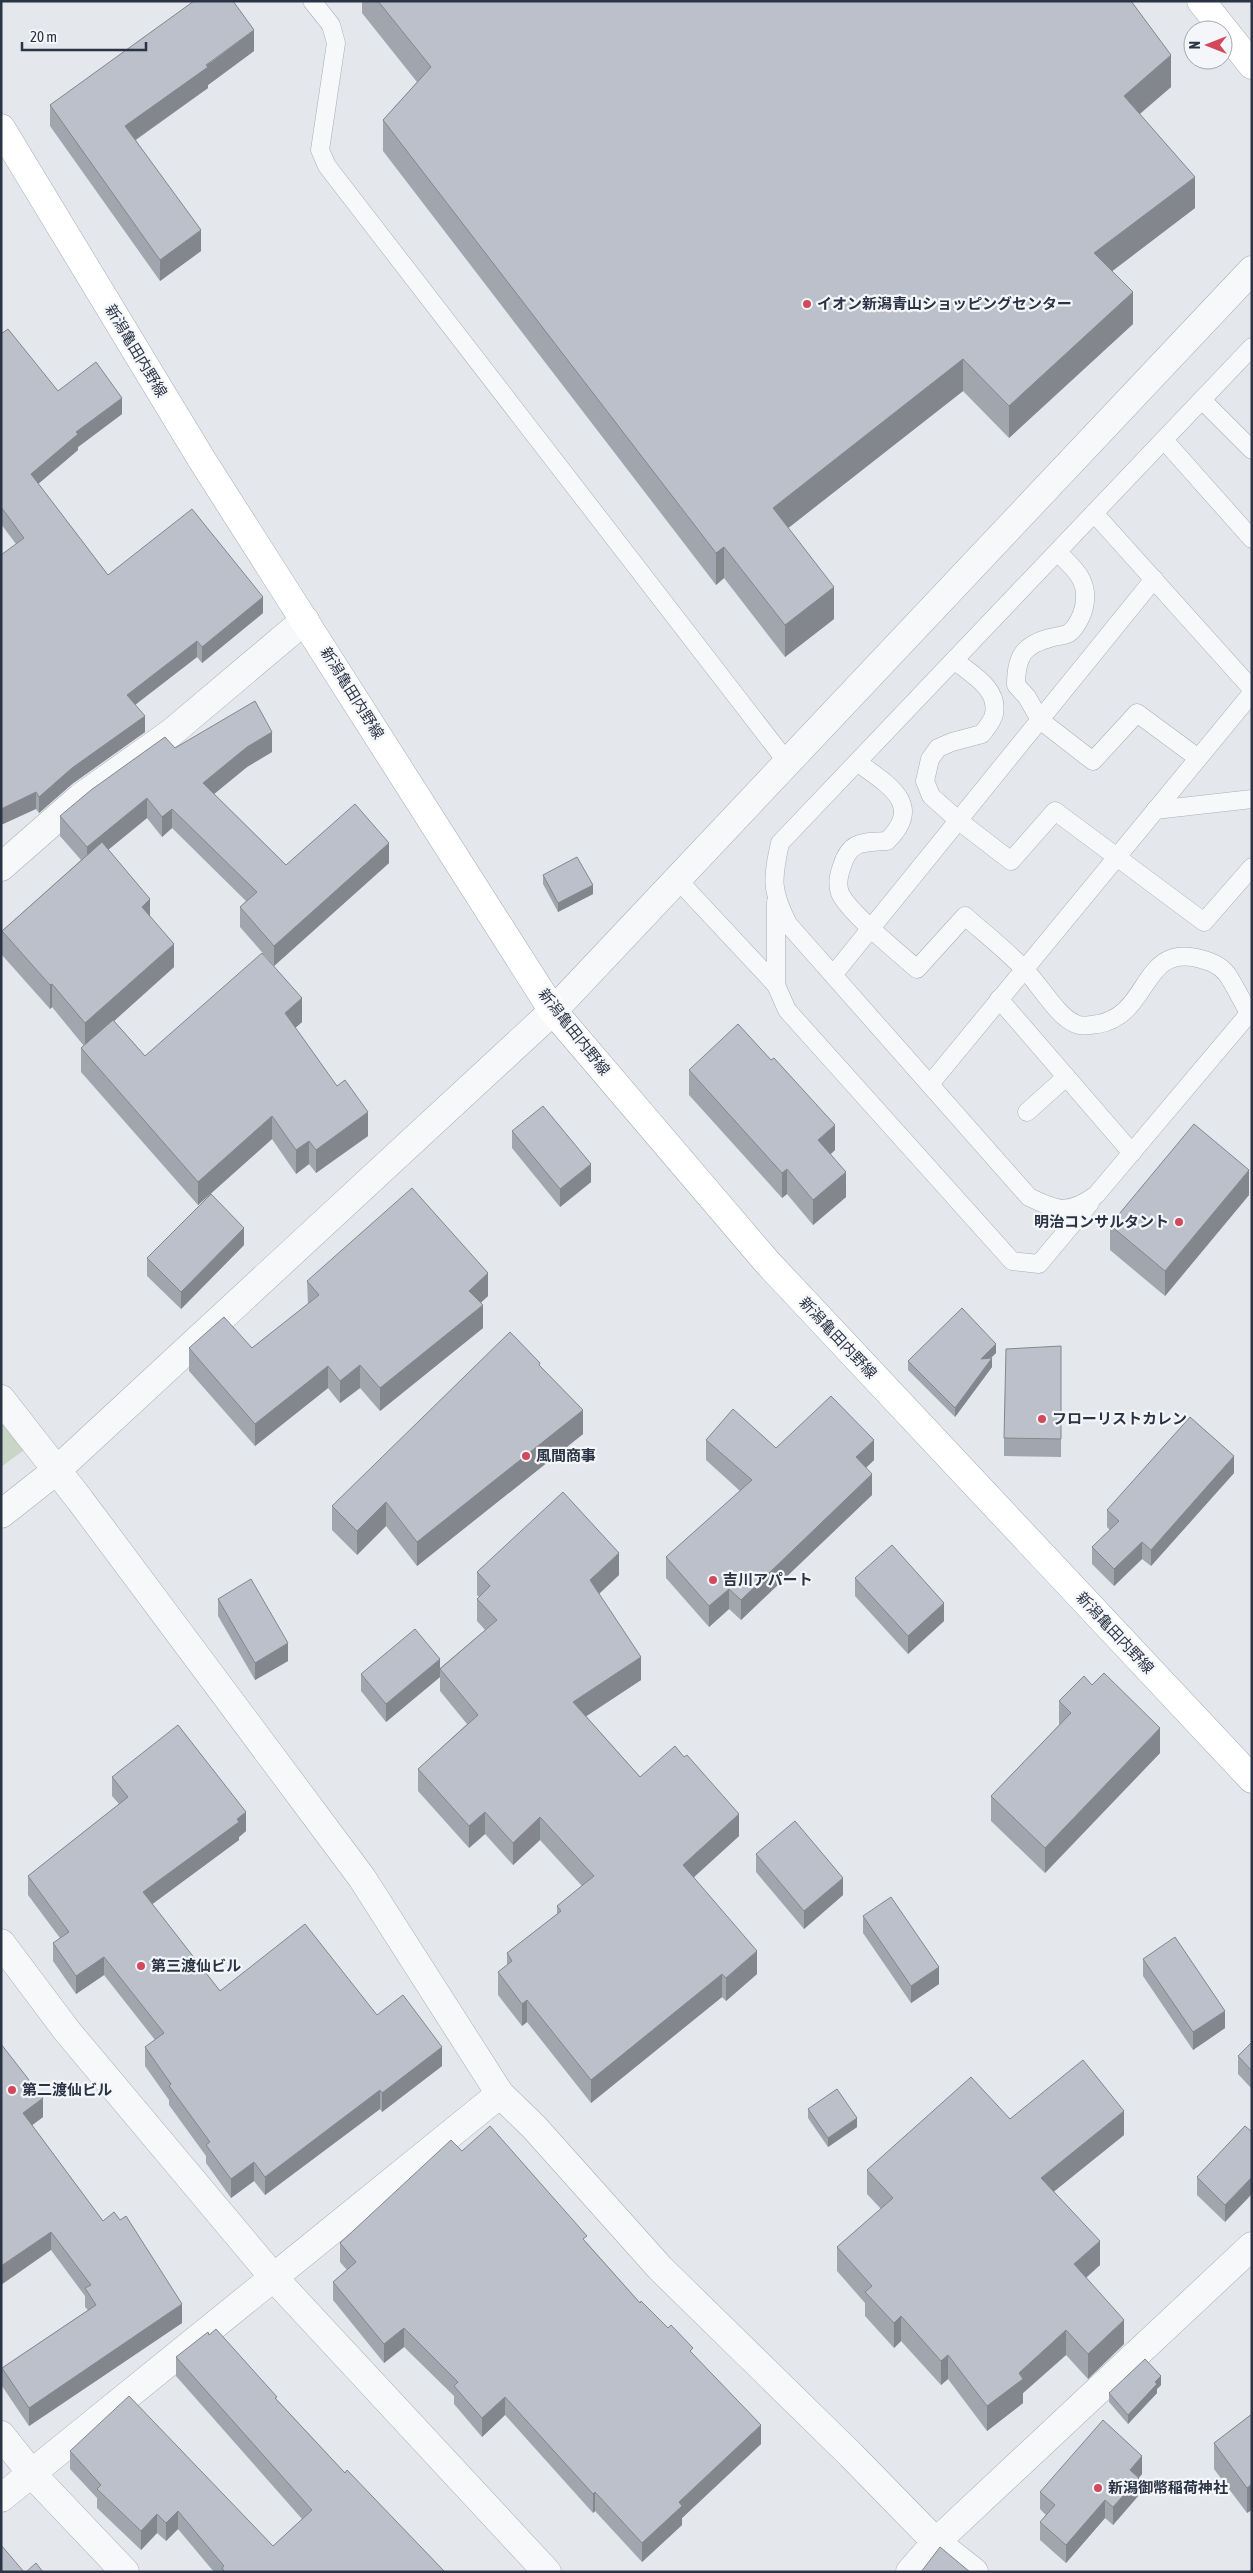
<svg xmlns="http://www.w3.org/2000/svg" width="1253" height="2573" font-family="'Asap Condensed','Noto Sans JP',sans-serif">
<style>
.green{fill:#c9d6c5}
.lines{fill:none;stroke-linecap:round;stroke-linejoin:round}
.lane-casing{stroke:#a9aeb7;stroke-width:19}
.street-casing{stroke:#a9aeb7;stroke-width:29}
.secondary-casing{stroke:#a9aeb7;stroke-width:29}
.primary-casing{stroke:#a3abb8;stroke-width:29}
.lane{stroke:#f7f8fa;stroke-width:18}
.street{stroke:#f7f8fa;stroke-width:28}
.secondary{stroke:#fff;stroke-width:28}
.primary{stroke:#fff;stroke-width:28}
.wall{fill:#a1a5ae}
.shaded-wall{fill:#83868d}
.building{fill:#bbc0ca;stroke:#83868d}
.poi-dot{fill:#d1495b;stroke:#f4f6f9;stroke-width:2}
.labels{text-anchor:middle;stroke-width:4.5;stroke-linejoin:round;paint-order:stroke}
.poi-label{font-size:15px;font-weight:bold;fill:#2b3445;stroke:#f4f6f9;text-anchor:start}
.street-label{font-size:15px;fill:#2b3445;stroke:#f4f6f9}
</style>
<rect width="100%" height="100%" fill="#e4e7ec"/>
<!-- green -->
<path class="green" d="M 1,1420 L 24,1450 L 1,1467 Z"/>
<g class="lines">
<defs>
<g id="lane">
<path d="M 312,1 L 331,25 L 336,43 L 320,150 L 327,166 L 787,762"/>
<path d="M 1252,347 L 780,843 C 772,880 771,890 788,924 L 1029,1197 C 1058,1211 1068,1215 1096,1195 L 1252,1010"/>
<path d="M 1202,400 L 1252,450"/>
<path d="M 1164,440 L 1252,539"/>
<path d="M 1094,513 L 1252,689"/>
<path d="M 1057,552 C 1078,571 1092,585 1082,614 C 1079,621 1075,629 1069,633 C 1064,636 1056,636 1050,638 C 1023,645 1016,657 1016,685 L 1027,697 L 1040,720 L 1093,761 L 1137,713 L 1198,758"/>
<path d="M 954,660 C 971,674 999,688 994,714 C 993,721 986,728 982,734 L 952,742 L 938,748 L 930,759 L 925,781 L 931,796 L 959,821 L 1011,861 L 1055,811 L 1204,922 L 1252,867"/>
<path d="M 857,762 C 887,784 925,804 887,841 C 863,843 850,840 842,866 C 839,874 837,885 840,893 C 848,912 900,954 917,969 L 965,916 C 984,933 1006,950 1024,969 C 1039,983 1057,1017 1076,1024 C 1082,1027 1092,1025 1098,1024 C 1150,1015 1141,945 1197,958 C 1209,961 1219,964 1227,974 C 1235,986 1242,1001 1249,1013"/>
<path d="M 1155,810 L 1252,799"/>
<path d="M 677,879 L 776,985"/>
<path d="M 776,902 L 776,985 L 787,1010 L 1012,1261 L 1039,1264 L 1090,1203"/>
<path d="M 833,975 L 1154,579"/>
<path d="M 999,999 L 1132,1153"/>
<path d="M 930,1084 L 1252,693"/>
<path d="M 1027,1112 L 1066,1077"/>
</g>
<g id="street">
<path d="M 1,867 L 81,797 L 171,733 L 305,620"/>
<path d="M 1,1399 L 80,1500 L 362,1878 L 500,2094 L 534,2127 L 660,2268 L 851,2455 L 936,2542 L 974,2572"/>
<path d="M 1,1514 L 57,1470 L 553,1011 L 1252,270"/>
<path d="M 1,1943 L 67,2031 L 275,2279 L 547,2572"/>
<path d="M 1,2435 L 32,2474 L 125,2572"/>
<path d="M 1,2498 L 500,2094"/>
<path d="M 910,2572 L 936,2542 L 1252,2246"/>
</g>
<path id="secondary" d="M 1201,1 L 1252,65"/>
<path id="primary" d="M 1,128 L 202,460 L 553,1011 L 767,1262 L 1252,1779"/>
</defs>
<!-- lane casing -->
<use href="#lane" class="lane-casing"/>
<!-- street casing -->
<use href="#street" class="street-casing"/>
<!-- secondary casing -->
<use href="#secondary" class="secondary-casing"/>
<!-- primary casing -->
<use href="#primary" class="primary-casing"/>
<!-- lane -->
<use href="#lane" class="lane"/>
<!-- street -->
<use href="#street" class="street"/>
<!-- secondary -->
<use href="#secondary" class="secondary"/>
<!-- primary -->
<use href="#primary" class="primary"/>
</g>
<!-- wall -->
<g class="wall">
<path d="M 362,1 L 1131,1 L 1171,87 L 1140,114 L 1195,208 L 1112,271 L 1133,324 L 1009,438 L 963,391 L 788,528 L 834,619 L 785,657 L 724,578 L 716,585 L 383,151 L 383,120 L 417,82 L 362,13 Z"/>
<path d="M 254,51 L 208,85 L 208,88 L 136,140 L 201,251 L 160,281 L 50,126 L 50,105 Z"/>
<path d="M 1,334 L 58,391 L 122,414 L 78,447 L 78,450 L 38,484 L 108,575 L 263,613 L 202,663 L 197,657 L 135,705 L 145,732 L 72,784 L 39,813 L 36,809 L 16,544 L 1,524 Z"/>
<path d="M 175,748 L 272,752 L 247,767 L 214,794 L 286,865 L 389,863 L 274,966 L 240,927 L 240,907 L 246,901 L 172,828 L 162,837 L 147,818 L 108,850 L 150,917 L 174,967 L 114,1021 L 145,1056 L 302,1022 L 295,1028 L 368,1136 L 316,1173 L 309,1164 L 296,1174 L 272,1139 L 198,1205 L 81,1072 L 81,1048 L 84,1046 L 52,1007 L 50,1009 L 2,955 L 2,931 L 81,860 L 60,836 L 60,816 Z"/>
<path d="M 543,875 L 593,894 L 558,912 L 543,884 Z"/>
<path d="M 689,1070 L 835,1150 L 831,1154 L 846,1197 L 813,1225 L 787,1194 L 782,1198 L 689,1095 Z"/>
<path d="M 512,1131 L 591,1182 L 560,1207 L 512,1148 Z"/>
<path d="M 1249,1195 L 1165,1296 L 1110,1250 L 1110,1225 Z"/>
<path d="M 244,1245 L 181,1309 L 147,1276 L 147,1258 Z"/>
<path d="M 307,1281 L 488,1296 L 480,1303 L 483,1328 L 380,1411 L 360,1388 L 340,1403 L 328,1388 L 255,1446 L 189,1371 L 189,1348 L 252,1348 L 308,1304 Z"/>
<path d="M 1061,1346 L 1061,1457 L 1004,1456 L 1004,1438 Z"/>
<path d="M 996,1353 L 990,1358 L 992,1367 L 955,1417 L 908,1370 L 908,1361 Z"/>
<path d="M 540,1366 L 583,1434 L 417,1566 L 386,1526 L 357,1555 L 332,1530 L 332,1506 Z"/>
<path d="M 706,1440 L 874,1460 L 866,1468 L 872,1495 L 741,1620 L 729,1609 L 709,1627 L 666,1578 L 666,1557 L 740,1491 L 706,1460 Z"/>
<path d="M 1234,1473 L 1151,1566 L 1142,1559 L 1114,1586 L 1092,1564 L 1092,1547 L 1110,1530 L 1107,1527 L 1107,1510 Z"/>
<path d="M 477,1572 L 619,1575 L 599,1594 L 641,1680 L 586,1716 L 640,1777 L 739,1836 L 694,1877 L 757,1974 L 726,2001 L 722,1997 L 591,2103 L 527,2022 L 522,2026 L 498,1995 L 498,1972 L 507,1965 L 507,1953 L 557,1914 L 557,1906 L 582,1886 L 540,1840 L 513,1865 L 485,1834 L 469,1848 L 418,1791 L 418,1769 L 467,1724 L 440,1691 L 440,1677 L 386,1722 L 361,1691 L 361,1674 L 440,1668 L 485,1630 L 477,1621 L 477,1599 L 479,1597 L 477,1595 Z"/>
<path d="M 855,1578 L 944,1621 L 908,1654 L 855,1596 Z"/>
<path d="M 218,1599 L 288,1661 L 255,1680 L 218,1616 Z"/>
<path d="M 1059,1701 L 1160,1753 L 1045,1873 L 991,1821 L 991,1796 L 1059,1725 Z"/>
<path d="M 112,1777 L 246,1831 L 239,1837 L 239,1840 L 152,1904 L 220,1991 L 377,2015 L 442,2066 L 382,2112 L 380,2109 L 265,2195 L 254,2181 L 231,2198 L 206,2163 L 206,2156 L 169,2105 L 169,2100 L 145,2066 L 145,2047 L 155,2040 L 104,1975 L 76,1994 L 53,1961 L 53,1943 L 60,1938 L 28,1895 L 28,1876 L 119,1804 L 112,1796 Z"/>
<path d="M 756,1854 L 843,1895 L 804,1929 L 756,1872 Z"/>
<path d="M 863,1916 L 939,1984 L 911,2003 L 863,1933 Z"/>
<path d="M 1143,1959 L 1225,2028 L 1193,2050 L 1143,1976 Z"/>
<path d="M 1252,2042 L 1252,2089 L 1238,2074 L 1238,2056 Z"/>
<path d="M 1,2044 L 43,2117 L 32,2125 L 103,2221 L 182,2323 L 29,2426 L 2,2386 L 2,2368 L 88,2310 L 85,2307 L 85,2296 L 51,2250 Z"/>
<path d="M 808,2109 L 857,2127 L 828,2147 L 808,2118 Z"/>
<path d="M 1010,2119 L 1124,2135 L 1054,2191 L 1100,2265 L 1086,2278 L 1124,2344 L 1088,2379 L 1066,2355 L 1023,2393 L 1023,2403 L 987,2431 L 948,2379 L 941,2385 L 901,2341 L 894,2348 L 865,2316 L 865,2303 L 837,2271 L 837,2247 L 881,2209 L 867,2194 L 867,2170 Z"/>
<path d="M 1245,2126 L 1225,2222 L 1197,2195 L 1197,2177 Z"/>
<path d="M 462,2151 L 587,2243 L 640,2303 L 693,2354 L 761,2444 L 682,2518 L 682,2525 L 642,2562 L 595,2511 L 593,2513 L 505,2415 L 482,2437 L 454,2404 L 454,2396 L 404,2347 L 384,2363 L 333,2300 L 333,2282 L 347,2270 L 340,2262 L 340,2243 Z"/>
<path d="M 209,2335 L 277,2400 L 345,2473 L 445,2572 L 214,2572 L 178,2529 L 166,2541 L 157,2533 L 141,2550 L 97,2508 L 97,2498 L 70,2469 L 70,2451 L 273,2546 L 302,2519 L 176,2376 L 176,2357 Z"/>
<path d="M 1161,2385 L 1157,2389 L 1157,2393 L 1128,2424 L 1109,2402 L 1109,2393 Z"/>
<path d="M 1252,2414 L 1247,2513 L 1214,2469 L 1214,2443 Z"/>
<path d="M 1142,2474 L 1139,2478 L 1139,2495 L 1113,2525 L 1105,2518 L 1066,2563 L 1040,2540 L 1040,2522 L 1046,2515 L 1040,2509 L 1040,2492 Z"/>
</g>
<!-- shaded-wall -->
<g class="shaded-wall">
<path d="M 254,30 L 254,51 L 208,85 L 208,88 L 125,147 L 125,126 Z"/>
<path d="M 1171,55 L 1171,87 L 1124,127 L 1124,96 Z"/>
<path d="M 1195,177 L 1195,208 L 1094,285 L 1094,253 Z"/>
<path d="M 201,230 L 201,251 L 160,281 L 160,260 Z"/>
<path d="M 1133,292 L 1133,324 L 1009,438 L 1009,406 Z"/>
<path d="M 963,359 L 963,391 L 773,540 L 773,508 Z"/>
<path d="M 122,398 L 122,414 L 78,447 L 78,450 L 31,490 L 31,474 L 76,432 Z"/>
<path d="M 724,547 L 724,578 L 716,585 L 716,553 Z"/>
<path d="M 834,587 L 834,619 L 785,657 L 785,625 Z"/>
<path d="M 263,597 L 263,613 L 202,663 L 202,647 Z"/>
<path d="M 197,641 L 197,657 L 127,711 L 127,695 Z"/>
<path d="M 145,716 L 145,732 L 72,784 L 39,813 L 39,797 L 72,768 Z"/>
<path d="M 272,732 L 272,752 L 247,767 L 203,803 L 203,783 L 247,747 Z"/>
<path d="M 36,792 L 36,809 L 1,825 L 1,809 Z"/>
<path d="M 147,798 L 147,818 L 87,867 L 87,847 Z"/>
<path d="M 172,809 L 172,828 L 162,837 L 162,817 Z"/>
<path d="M 389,843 L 389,863 L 274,966 L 274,946 Z"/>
<path d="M 593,885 L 593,894 L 558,912 L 558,903 Z"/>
<path d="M 150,899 L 150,923 L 142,907 Z"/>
<path d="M 174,944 L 174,967 L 85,1047 L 85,1023 Z"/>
<path d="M 52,984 L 52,1007 L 50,1009 L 50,985 Z"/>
<path d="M 302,998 L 302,1022 L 285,1037 L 285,1013 Z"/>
<path d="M 368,1112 L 368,1136 L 316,1173 L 316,1150 Z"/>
<path d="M 272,1116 L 272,1139 L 198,1205 L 198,1182 Z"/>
<path d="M 835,1125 L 835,1150 L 818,1165 L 818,1140 Z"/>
<path d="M 309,1141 L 309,1164 L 296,1174 L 296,1150 Z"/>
<path d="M 591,1164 L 591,1182 L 560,1207 L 560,1189 Z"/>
<path d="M 787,1169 L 787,1194 L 782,1198 L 782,1173 Z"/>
<path d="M 1249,1170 L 1249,1195 L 1165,1296 L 1165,1271 Z"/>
<path d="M 846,1172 L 846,1197 L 813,1225 L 813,1200 Z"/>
<path d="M 244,1228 L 244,1245 L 181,1309 L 181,1292 Z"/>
<path d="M 488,1273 L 488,1296 L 469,1314 L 469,1291 Z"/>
<path d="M 483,1305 L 483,1328 L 380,1411 L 380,1388 Z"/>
<path d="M 996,1344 L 996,1353 L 981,1368 L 981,1359 Z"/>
<path d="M 992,1358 L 992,1367 L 955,1417 L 955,1408 Z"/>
<path d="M 360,1365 L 360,1388 L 340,1403 L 340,1381 Z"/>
<path d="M 328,1366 L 328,1388 L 255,1446 L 255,1424 Z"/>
<path d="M 583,1410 L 583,1434 L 417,1566 L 417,1542 Z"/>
<path d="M 874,1440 L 874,1460 L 856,1477 L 856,1457 Z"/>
<path d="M 1234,1456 L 1234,1473 L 1151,1566 L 1151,1550 Z"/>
<path d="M 872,1474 L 872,1495 L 741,1620 L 741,1600 Z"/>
<path d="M 386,1502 L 386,1526 L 357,1555 L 357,1531 Z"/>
<path d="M 1142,1542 L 1142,1559 L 1114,1586 L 1114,1569 Z"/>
<path d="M 619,1553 L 619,1575 L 590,1602 L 590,1580 Z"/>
<path d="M 729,1589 L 729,1609 L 709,1627 L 709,1606 Z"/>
<path d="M 944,1603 L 944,1621 L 908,1654 L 908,1636 Z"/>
<path d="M 288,1643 L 288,1661 L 255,1680 L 255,1663 Z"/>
<path d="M 641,1657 L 641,1680 L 573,1725 L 573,1702 Z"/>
<path d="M 440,1659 L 440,1677 L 386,1722 L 386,1704 Z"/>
<path d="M 1160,1728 L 1160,1753 L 1045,1873 L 1045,1848 Z"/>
<path d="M 246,1812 L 246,1831 L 239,1837 L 239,1840 L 143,1911 L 143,1892 Z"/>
<path d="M 485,1812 L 485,1834 L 469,1848 L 469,1826 Z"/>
<path d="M 739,1814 L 739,1836 L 683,1887 L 683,1865 Z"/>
<path d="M 540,1817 L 540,1840 L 513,1865 L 513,1843 Z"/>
<path d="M 843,1878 L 843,1895 L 804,1929 L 804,1911 Z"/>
<path d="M 757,1951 L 757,1974 L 726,2001 L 726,1978 Z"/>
<path d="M 104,1957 L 104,1975 L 76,1994 L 76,1976 Z"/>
<path d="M 939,1967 L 939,1984 L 911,2003 L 911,1986 Z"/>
<path d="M 722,1974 L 722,1997 L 591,2103 L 591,2080 Z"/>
<path d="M 527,2000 L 527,2022 L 522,2026 L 522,2004 Z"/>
<path d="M 1225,2011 L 1225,2028 L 1193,2050 L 1193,2032 Z"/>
<path d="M 442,2047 L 442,2066 L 382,2112 L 382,2093 Z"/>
<path d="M 380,2090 L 380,2109 L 265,2195 L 265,2177 Z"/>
<path d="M 43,2098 L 43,2117 L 23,2132 L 23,2113 Z"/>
<path d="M 1124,2111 L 1124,2135 L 1041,2202 L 1041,2178 Z"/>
<path d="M 857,2118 L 857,2127 L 828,2147 L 828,2138 Z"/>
<path d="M 254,2162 L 254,2181 L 231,2198 L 231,2179 Z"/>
<path d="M 1252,2177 L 1252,2194 L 1225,2222 L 1225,2205 Z"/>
<path d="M 51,2232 L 51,2250 L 1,2285 L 1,2266 Z"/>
<path d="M 1100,2241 L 1100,2265 L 1074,2288 L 1074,2264 Z"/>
<path d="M 182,2304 L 182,2323 L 29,2426 L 29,2408 Z"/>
<path d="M 901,2316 L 901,2341 L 894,2348 L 894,2323 Z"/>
<path d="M 1124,2320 L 1124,2344 L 1088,2379 L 1088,2354 Z"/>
<path d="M 404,2328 L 404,2347 L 384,2363 L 384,2344 Z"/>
<path d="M 1066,2330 L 1066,2355 L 1023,2393 L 1023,2403 L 987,2431 L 987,2406 L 1019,2373 Z"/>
<path d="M 948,2355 L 948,2379 L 941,2385 L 941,2361 Z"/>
<path d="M 1161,2376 L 1161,2385 L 1157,2389 L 1157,2393 L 1128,2424 L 1128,2415 L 1155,2382 Z"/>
<path d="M 505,2397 L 505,2415 L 482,2437 L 482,2418 Z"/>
<path d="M 761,2425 L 761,2444 L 682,2518 L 682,2525 L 642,2562 L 642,2543 L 679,2502 Z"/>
<path d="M 1142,2456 L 1142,2474 L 1130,2487 L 1130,2470 Z"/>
<path d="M 1139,2478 L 1139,2495 L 1113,2525 L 1113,2507 Z"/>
<path d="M 1252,2484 L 1252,2510 L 1247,2513 L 1247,2488 Z"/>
<path d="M 595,2492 L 595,2511 L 593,2513 L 593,2494 Z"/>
<path d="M 1105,2500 L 1105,2518 L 1066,2563 L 1066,2545 Z"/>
<path d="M 178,2511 L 178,2529 L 166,2541 L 166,2523 Z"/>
<path d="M 157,2514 L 157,2533 L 141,2550 L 141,2531 Z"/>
</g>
<!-- building -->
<g class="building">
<path d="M 194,1 L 233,1 L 254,30 L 206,65 L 208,67 L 125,126 L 201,230 L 160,260 L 50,105 Z"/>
<path d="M 378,1 L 1131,1 L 1171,55 L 1124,96 L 1195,177 L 1094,253 L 1133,292 L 1009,406 L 963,359 L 773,508 L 834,587 L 785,625 L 724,547 L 716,553 L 383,120 L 431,67 Z"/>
<path d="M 8,329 L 58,391 L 96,362 L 122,398 L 76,432 L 78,434 L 31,474 L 108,575 L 192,509 L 263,597 L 202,647 L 197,641 L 127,695 L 145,716 L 72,768 L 39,797 L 36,792 L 1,809 L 1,555 L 24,538 L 1,507 L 1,334 Z"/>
<path d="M 255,701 L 272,732 L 247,747 L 203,783 L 286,865 L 355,804 L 389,843 L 274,946 L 240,907 L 257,892 L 172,809 L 162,817 L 147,798 L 87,847 L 60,816 L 91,790 L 165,737 L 175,748 Z"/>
<path d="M 102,842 L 150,899 L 142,907 L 174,944 L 85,1023 L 52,984 L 50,985 L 2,931 Z"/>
<path d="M 577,857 L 593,885 L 558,903 L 543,875 Z"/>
<path d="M 262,953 L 302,998 L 285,1013 L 337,1086 L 345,1080 L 368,1112 L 316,1150 L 309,1141 L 296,1150 L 272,1116 L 198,1182 L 81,1048 L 113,1020 L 145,1056 Z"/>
<path d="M 738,1024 L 771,1060 L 774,1058 L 835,1125 L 818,1140 L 846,1172 L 813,1200 L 787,1169 L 782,1173 L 689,1070 Z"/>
<path d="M 543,1106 L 591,1164 L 560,1189 L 512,1131 Z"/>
<path d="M 1194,1124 L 1249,1170 L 1165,1271 L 1110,1225 Z"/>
<path d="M 412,1188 L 488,1273 L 469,1291 L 483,1305 L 380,1388 L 360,1365 L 340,1381 L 328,1366 L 255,1424 L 189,1348 L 224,1317 L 252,1348 L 319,1295 L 307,1281 Z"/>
<path d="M 211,1194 L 244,1228 L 181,1292 L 147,1258 Z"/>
<path d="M 962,1308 L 996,1344 L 981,1359 L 992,1358 L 955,1408 L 908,1361 Z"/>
<path d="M 510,1332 L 540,1363 L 539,1365 L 583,1410 L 417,1542 L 386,1502 L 357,1531 L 332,1506 Z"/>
<path d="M 1061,1346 L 1061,1439 L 1004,1438 L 1006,1349 Z"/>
<path d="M 831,1396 L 874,1440 L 856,1457 L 872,1474 L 741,1600 L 729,1589 L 709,1606 L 666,1557 L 752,1480 L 706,1440 L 733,1409 L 776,1448 Z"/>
<path d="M 1190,1417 L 1234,1456 L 1151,1550 L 1142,1542 L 1114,1569 L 1092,1547 L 1119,1521 L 1107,1510 Z"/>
<path d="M 563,1492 L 619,1553 L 590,1580 L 641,1657 L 573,1702 L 640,1777 L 675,1746 L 684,1757 L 687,1755 L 739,1814 L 683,1865 L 757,1951 L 726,1978 L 722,1974 L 591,2080 L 527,2000 L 522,2004 L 498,1972 L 512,1961 L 507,1953 L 561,1911 L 557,1906 L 594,1876 L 540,1817 L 513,1843 L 485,1812 L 469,1826 L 418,1769 L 478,1715 L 440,1669 L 497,1620 L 477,1599 L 490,1586 L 477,1572 Z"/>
<path d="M 892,1545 L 944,1603 L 908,1636 L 855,1578 Z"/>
<path d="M 251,1579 L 288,1643 L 255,1663 L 218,1599 Z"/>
<path d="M 415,1629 L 440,1659 L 386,1704 L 361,1674 Z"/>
<path d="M 1104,1673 L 1160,1728 L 1045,1848 L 991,1796 L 1071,1713 L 1059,1701 L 1084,1676 L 1092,1685 Z"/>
<path d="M 178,1725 L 246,1812 L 237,1819 L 239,1822 L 143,1892 L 220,1991 L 305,1924 L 377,2015 L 403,1995 L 442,2047 L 382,2093 L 380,2090 L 265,2177 L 254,2162 L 231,2179 L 206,2145 L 210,2142 L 169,2086 L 171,2084 L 145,2047 L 164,2033 L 104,1957 L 76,1976 L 53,1943 L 69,1932 L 28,1876 L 128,1797 L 112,1777 Z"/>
<path d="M 795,1821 L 843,1878 L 804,1911 L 756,1854 Z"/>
<path d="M 891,1897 L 939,1967 L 911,1986 L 863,1916 Z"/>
<path d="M 1175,1937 L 1225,2011 L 1193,2032 L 1143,1959 Z"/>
<path d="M 1252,2042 L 1252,2071 L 1238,2056 Z"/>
<path d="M 1,2044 L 43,2098 L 23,2113 L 103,2221 L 114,2212 L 120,2220 L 126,2216 L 182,2304 L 29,2408 L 2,2368 L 96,2305 L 85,2288 L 91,2285 L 51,2232 L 1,2266 Z"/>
<path d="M 1083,2060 L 1124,2111 L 1041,2178 L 1100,2241 L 1074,2264 L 1124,2320 L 1088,2354 L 1066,2330 L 1019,2373 L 1023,2379 L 987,2406 L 948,2355 L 941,2361 L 901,2316 L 894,2323 L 865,2292 L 872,2286 L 837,2247 L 893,2198 L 867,2170 L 971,2077 L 1010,2119 Z"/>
<path d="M 837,2089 L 857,2118 L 828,2138 L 808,2109 Z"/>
<path d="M 490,2126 L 587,2236 L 583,2239 L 640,2303 L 641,2301 L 668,2328 L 671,2325 L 693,2348 L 690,2351 L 761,2425 L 679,2502 L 682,2506 L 642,2543 L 595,2492 L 593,2494 L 505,2397 L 482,2418 L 454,2386 L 458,2382 L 404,2328 L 384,2344 L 333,2282 L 356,2262 L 340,2243 L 451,2140 L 462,2151 Z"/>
<path d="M 1245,2126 L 1252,2132 L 1252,2177 L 1225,2205 L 1197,2177 Z"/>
<path d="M 216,2329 L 277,2397 L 275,2398 L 345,2473 L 347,2470 L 445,2572 L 225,2572 L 222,2568 L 224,2566 L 178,2511 L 166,2523 L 157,2514 L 141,2531 L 97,2489 L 101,2485 L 70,2451 L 129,2396 L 273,2546 L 312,2510 L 176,2357 L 208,2332 L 209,2335 Z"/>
<path d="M 1145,2359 L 1161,2376 L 1155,2382 L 1157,2384 L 1128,2415 L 1109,2393 Z"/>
<path d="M 1252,2414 L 1252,2484 L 1247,2488 L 1214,2443 Z"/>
<path d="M 1103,2420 L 1142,2456 L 1130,2470 L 1139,2478 L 1113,2507 L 1105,2500 L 1066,2545 L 1040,2522 L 1055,2505 L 1040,2492 Z"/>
<path d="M 1,2545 L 24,2572 L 1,2572 Z"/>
<path d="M 940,2547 L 970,2572 L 921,2572 Z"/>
<path d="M 36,2563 L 43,2572 L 26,2572 Z"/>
</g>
<!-- markers -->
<g class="poi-dot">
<circle cx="807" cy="304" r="5"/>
<circle cx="1179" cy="1222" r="5"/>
<circle cx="1042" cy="1419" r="5"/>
<circle cx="526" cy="1456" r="5"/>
<circle cx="713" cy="1580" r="5"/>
<circle cx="141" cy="1966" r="5"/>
<circle cx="12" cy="2090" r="5"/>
<circle cx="1098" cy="2488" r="5"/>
</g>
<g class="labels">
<!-- poi labels -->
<g class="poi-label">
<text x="817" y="309">イオン新潟青山ショッピングセンター</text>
<text x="1169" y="1227" text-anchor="end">明治コンサルタント</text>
<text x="1052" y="1424">フローリストカレン</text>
<text x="536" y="1461">風間商事</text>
<text x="723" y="1585">吉川アパート</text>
<text x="151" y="1971">第三渡仙ビル</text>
<text x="22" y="2095">第二渡仙ビル</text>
<text x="1108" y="2493">新潟御幣稲荷神社</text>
</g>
<!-- street labels -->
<g class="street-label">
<text transform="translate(136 351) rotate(59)" y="5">新潟亀田内野線</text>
<text transform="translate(352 693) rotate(58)" y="5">新潟亀田内野線</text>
<text transform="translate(574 1032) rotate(52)" y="5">新潟亀田内野線</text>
<text transform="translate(838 1338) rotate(47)" y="5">新潟亀田内野線</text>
<text transform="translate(1115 1633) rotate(47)" y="5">新潟亀田内野線</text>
</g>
</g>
<!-- border -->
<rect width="1253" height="2573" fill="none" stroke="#2b3445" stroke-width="5"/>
<!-- north arrow -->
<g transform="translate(1208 45) rotate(270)"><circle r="24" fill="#f4f6f9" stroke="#a4a8b1"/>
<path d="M0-4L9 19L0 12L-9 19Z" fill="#d1495b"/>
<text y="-8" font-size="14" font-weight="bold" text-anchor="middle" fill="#2b3445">N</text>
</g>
<!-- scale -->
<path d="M22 42v8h124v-8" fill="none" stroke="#2b3445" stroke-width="2.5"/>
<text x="30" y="42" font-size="15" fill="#2b3445" stroke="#f4f6f9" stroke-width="4" paint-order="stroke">20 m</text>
</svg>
